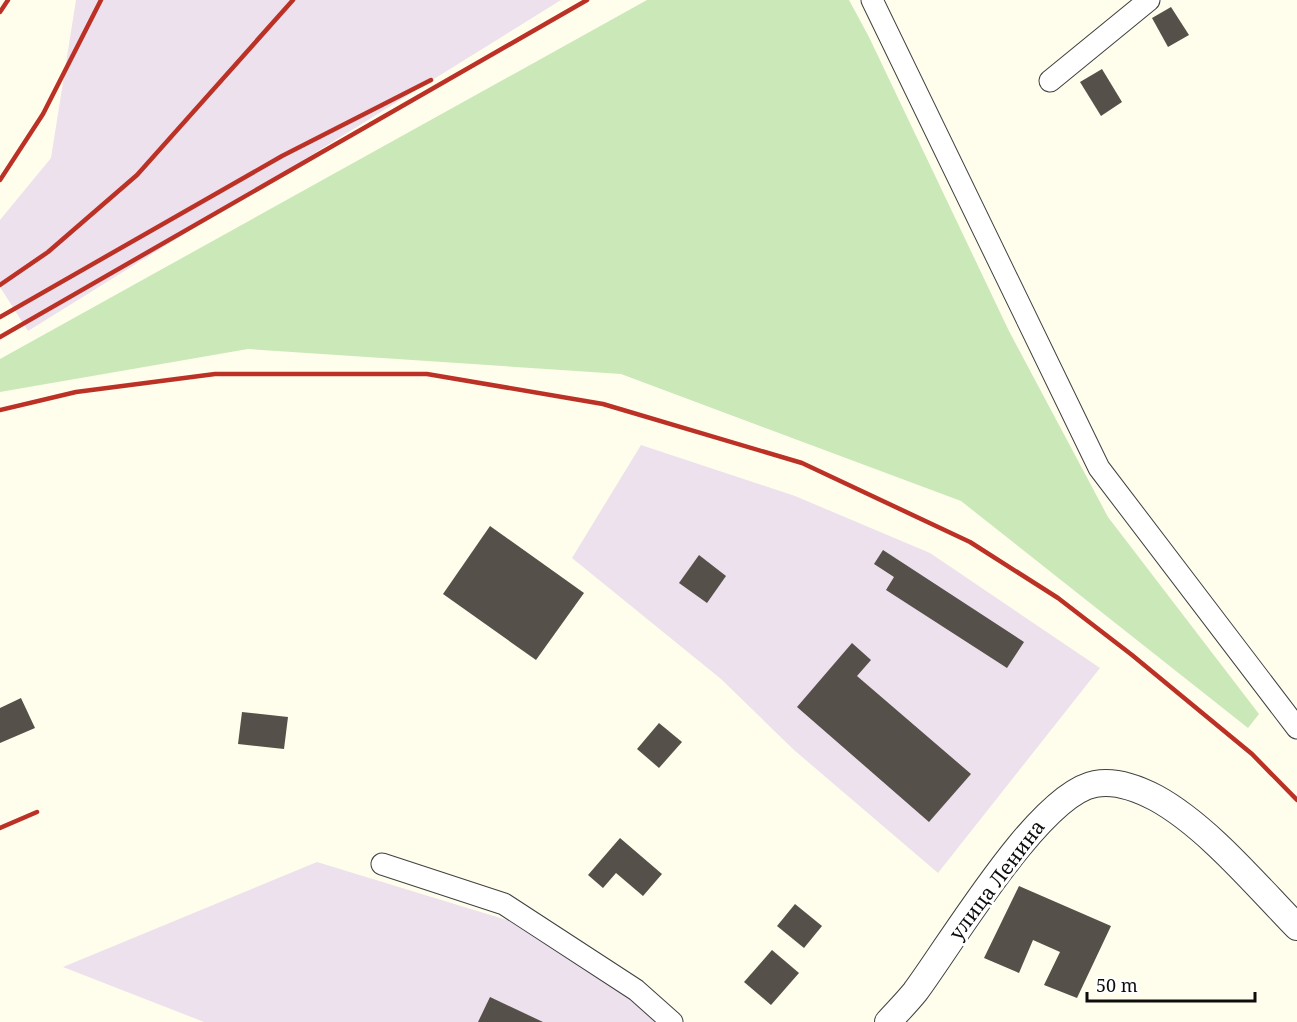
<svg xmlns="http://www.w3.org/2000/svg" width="1297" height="1022" font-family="'Noto Serif',serif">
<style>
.industrial{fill:#ece1ec}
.green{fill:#cbe9b8}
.building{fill:#56504a}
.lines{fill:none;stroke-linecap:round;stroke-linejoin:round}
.minor-casing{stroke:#404040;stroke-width:23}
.tertiary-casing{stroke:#404040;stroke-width:28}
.minor{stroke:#fff;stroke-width:21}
.tertiary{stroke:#fff;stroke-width:26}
.rail{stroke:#bc3126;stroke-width:4.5}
.labels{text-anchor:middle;stroke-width:6;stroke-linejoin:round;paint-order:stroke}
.street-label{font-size:20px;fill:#0d0d0d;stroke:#fff}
</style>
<rect width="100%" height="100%" fill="#fffeed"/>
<!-- industrial -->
<g class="industrial">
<path d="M 76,0 L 561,0 L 28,331 L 0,287 L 0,220 L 51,158 Z"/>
<path d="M 641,445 L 795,496 L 930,553 L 1100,668 L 938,873 L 794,750 L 721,679 L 572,558 Z"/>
<path d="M 317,862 L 549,933 L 662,1022 L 204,1022 L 63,967 Z"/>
</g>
<!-- green -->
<path class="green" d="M 647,0 L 849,0 L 869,37 L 1009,331 L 1108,517 L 1259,714 L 1248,728 L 961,501 L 621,374 L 248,349 L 0,392 L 0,359 Z"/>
<!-- building -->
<g class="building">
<path d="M 1171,7 L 1189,35 L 1168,47 L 1152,18 Z"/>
<path d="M 1102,69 L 1122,102 L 1101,116 L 1080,82 Z"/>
<path d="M 490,526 L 584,593 L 536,660 L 443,594 Z"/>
<path d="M 883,550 L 1024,642 L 1007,668 L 886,590 L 894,577 L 874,564 Z"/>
<path d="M 699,555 L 726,576 L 707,603 L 679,583 Z"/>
<path d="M 852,643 L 871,660 L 857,676 L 971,774 L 929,822 L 797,707 Z"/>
<path d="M 21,698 L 35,728 L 0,743 L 0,708 Z"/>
<path d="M 242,712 L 288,717 L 284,749 L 238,744 Z"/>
<path d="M 659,723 L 682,742 L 659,768 L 637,749 Z"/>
<path d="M 620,838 L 662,874 L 643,896 L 616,873 L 603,888 L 588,875 Z"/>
<path d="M 1019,886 L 1111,926 L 1077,998 L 1044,985 L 1060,952 L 1033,940 L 1019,973 L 984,958 Z"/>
<path d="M 795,904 L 822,926 L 804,948 L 777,926 Z"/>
<path d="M 772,950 L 799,973 L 771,1005 L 744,982 Z"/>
<path d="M 490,997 L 543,1022 L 478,1022 Z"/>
</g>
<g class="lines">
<defs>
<g id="minor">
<path d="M 872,0 L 1099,468 L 1297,728"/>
<path d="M 1050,81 L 1149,0"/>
<path d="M 382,864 L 504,904 L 636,990 L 672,1022"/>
</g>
<path id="tertiary" d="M 888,1022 C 897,1012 907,1002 915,992 C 951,944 1039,794 1095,784 C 1115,780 1139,789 1156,798 C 1207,826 1256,885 1297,927"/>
</defs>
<!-- minor casing -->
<use href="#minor" class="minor-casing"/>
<!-- tertiary casing -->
<use href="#tertiary" class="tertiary-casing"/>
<!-- minor -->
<use href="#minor" class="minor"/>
<!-- tertiary -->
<use href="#tertiary" class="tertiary"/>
<!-- rail -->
<g class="rail">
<path d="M 0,12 L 8,0"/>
<path d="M 0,180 L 43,114 L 101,0"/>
<path d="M 0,285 L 48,252 L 137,175 L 293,0"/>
<path d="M 0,317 L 282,156 L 431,80"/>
<path d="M 0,337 L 587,0"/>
<path d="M 0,410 L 76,392 L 215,374 L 427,374 L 603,404 L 802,463 L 970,542 L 1058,598 L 1132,655 L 1252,754 L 1297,800"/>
<path d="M 0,828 L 37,812"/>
</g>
</g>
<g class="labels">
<!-- street labels -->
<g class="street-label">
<text transform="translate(997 880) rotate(-53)" y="7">улица Ленина</text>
</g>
</g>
<!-- scale -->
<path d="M1087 992v9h168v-9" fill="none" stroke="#0d0d0d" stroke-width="3"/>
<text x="1096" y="992" font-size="18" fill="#0d0d0d" stroke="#ffffff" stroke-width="4.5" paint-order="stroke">50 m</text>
</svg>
